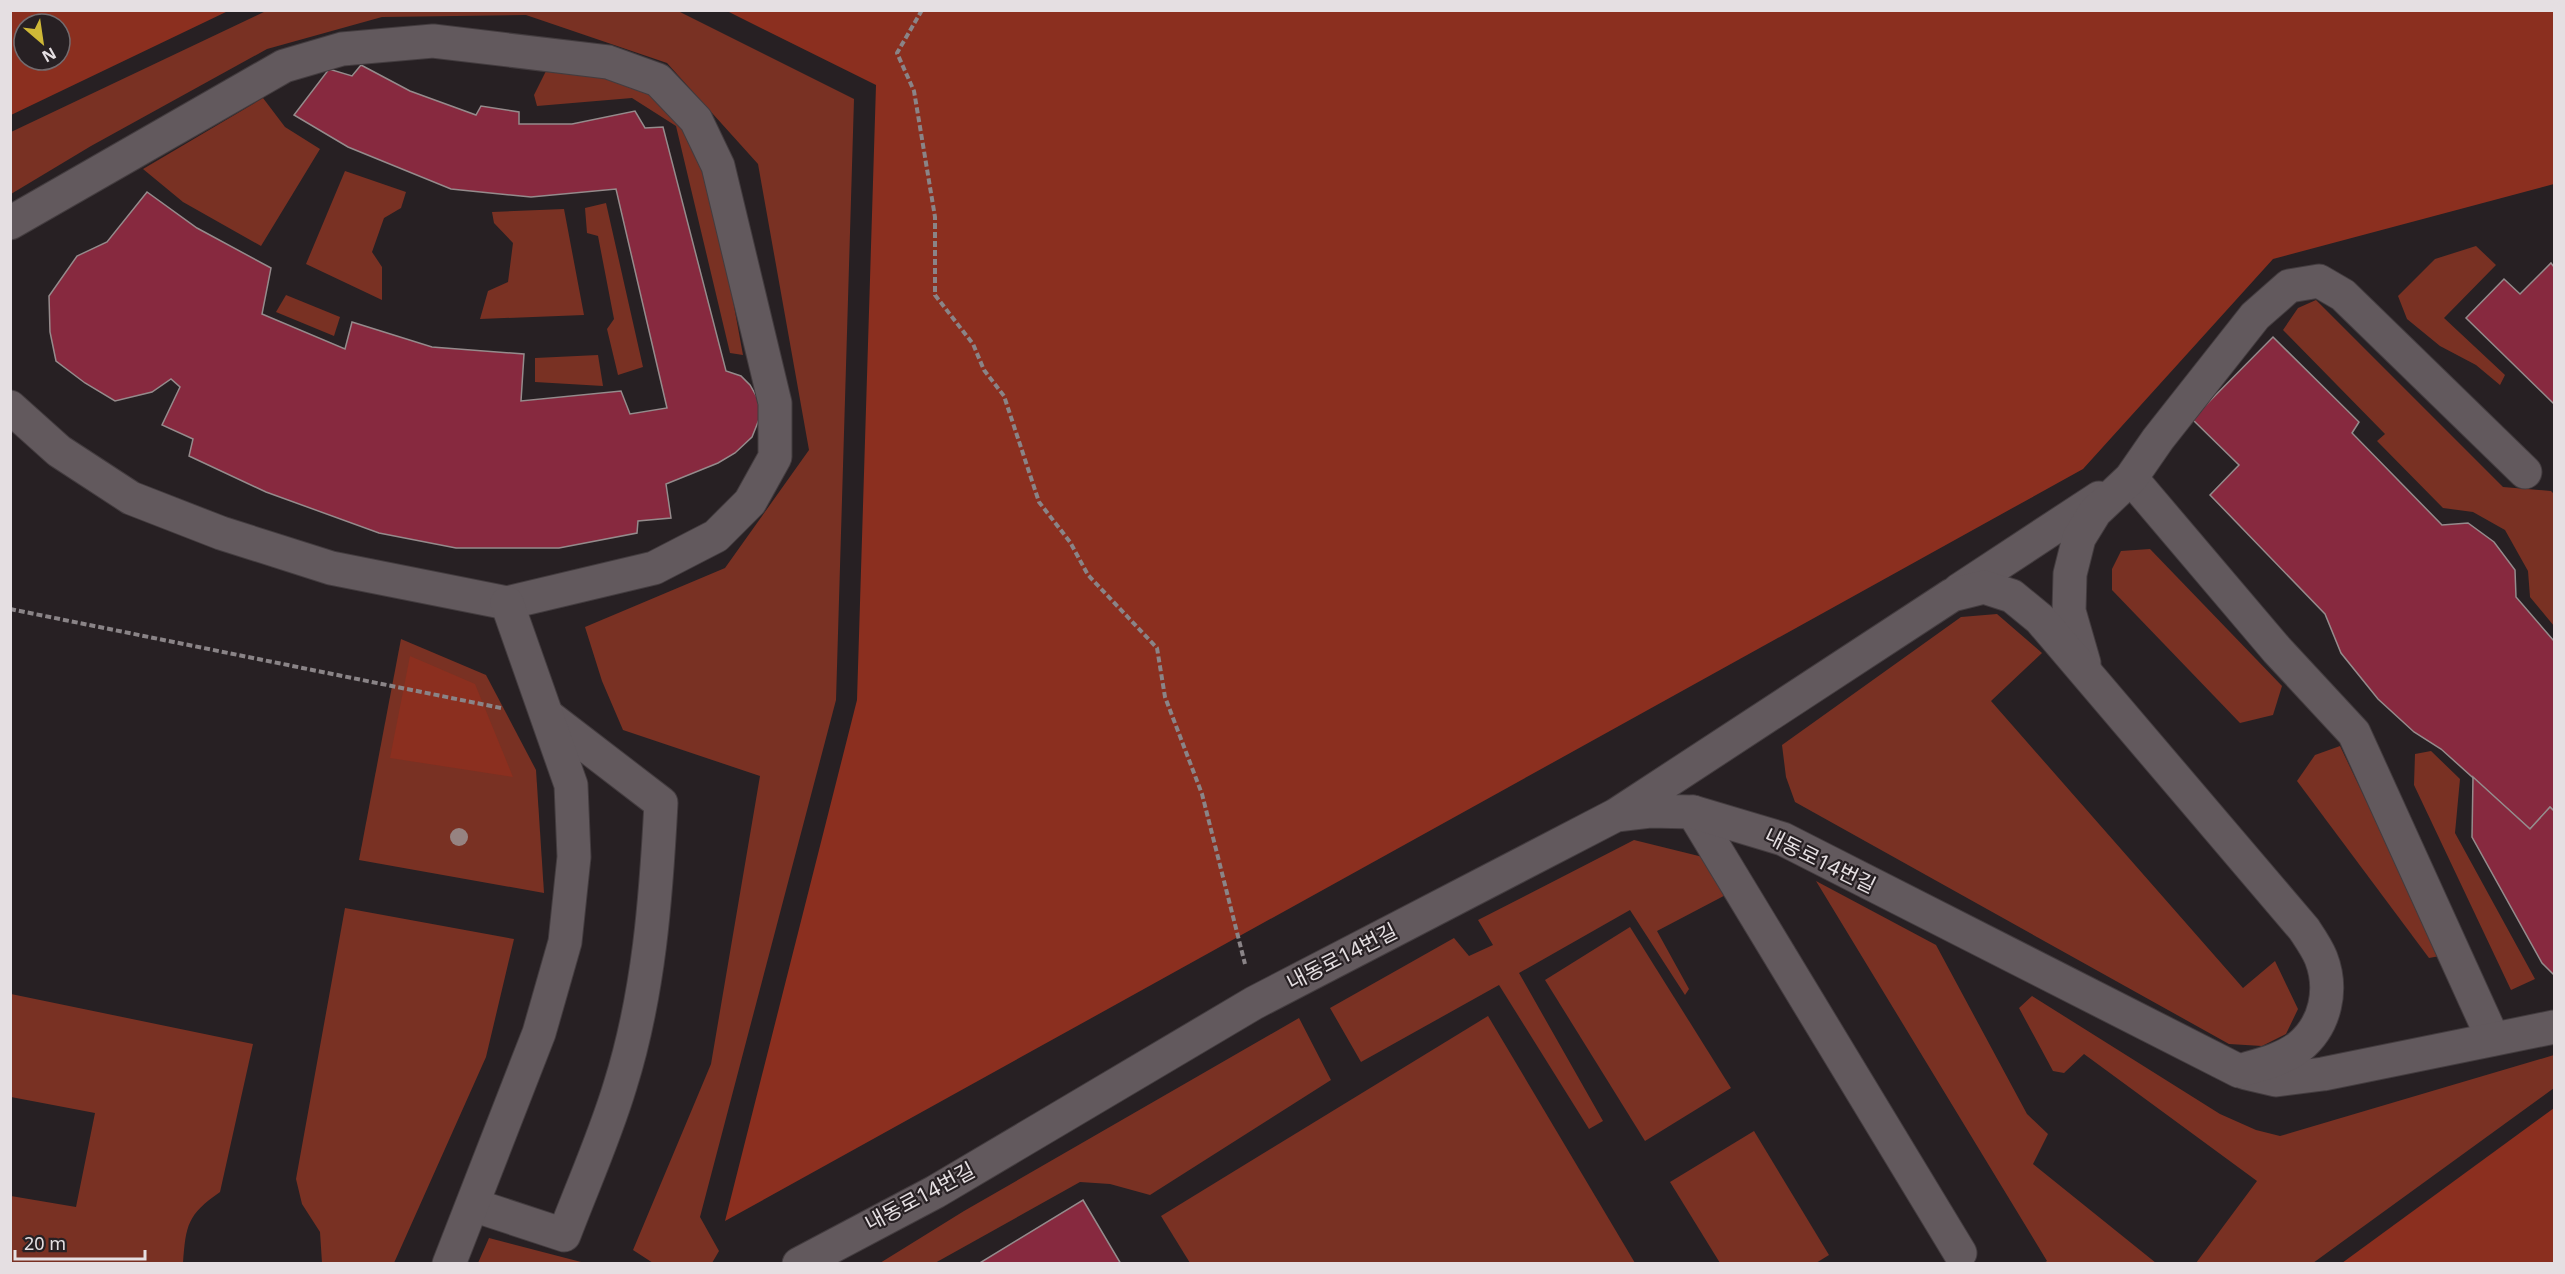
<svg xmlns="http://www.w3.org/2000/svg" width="2565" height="1274" font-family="'Noto Sans','Noto Sans KR',sans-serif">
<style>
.green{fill:#793123}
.forest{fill:#8b2f1f;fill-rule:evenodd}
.building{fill:#87293f;stroke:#958b8c;stroke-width:1.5}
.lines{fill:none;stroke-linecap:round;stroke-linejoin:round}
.minor-casing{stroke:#433c3f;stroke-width:35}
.path{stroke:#8a8487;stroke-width:4;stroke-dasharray:6 3;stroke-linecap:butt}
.minor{stroke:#62595d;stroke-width:33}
.tree{fill:#968381}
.labels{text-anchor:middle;stroke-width:4.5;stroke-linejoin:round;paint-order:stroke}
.street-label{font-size:21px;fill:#e5dfe2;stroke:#272023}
</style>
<rect width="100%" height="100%" fill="#272023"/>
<!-- green -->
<g class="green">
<path d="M 268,10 L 678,11 L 854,99 L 836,700 L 700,1217 L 719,1251 L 712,1263 L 653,1263 L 633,1250 L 711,1064 L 760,776 L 623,730 L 602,681 L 585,627 L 725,568 L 809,450 L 758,164 L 667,63 L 526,15 L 382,17 L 267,49 L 91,146 L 11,194 L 11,132 Z"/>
<path d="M 546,71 L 604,74 L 651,89 L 707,159 L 743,355 L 730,353 L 676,126 L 632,98 L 537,106 L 534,95 Z"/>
<path d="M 263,98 L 285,127 L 320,149 L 261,246 L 183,202 L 143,169 Z"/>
<path d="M 345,171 L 406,192 L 401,208 L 384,218 L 372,252 L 382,267 L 382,300 L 306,264 Z"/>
<path d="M 606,203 L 643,367 L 618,375 L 607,329 L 614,319 L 598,236 L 587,233 L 585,208 Z"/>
<path d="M 564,209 L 584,315 L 480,319 L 488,291 L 508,282 L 513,243 L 494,223 L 492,212 Z"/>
<path d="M 2476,246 L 2496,265 L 2444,318 L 2505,375 L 2500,385 L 2476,365 L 2440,346 L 2407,319 L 2398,296 L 2435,259 Z"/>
<path d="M 286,295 L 340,317 L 334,336 L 276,312 Z"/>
<path d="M 2316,300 L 2503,487 L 2551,491 L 2554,494 L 2554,626 L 2530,597 L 2528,571 L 2505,530 L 2473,512 L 2443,508 L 2377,441 L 2385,434 L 2283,330 L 2298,308 Z"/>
<path d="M 598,355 L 603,386 L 535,382 L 535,358 Z"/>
<path d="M 2150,549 L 2282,686 L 2273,715 L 2240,723 L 2112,590 L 2112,569 L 2121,551 Z"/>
<path d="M 1997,614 L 2042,653 L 1991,701 L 2243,988 L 2275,961 L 2298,1009 L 2286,1034 L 2262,1046 L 2229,1044 L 1795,802 L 1786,777 L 1782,745 L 1961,617 Z"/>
<path d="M 401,639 L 486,675 L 536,770 L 544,893 L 359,860 Z"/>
<path d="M 2340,746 L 2440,956 L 2429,958 L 2297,781 L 2315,755 Z"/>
<path d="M 2431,751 L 2460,779 L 2455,833 L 2535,979 L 2511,990 L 2414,785 L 2415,754 Z"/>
<path d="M 1634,840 L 1715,860 L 1737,889 L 1657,931 L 1689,989 L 1685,995 L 1630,910 L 1519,973 L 1603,1121 L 1589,1129 L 1499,985 L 1361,1062 L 1330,1008 L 1454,938 L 1469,956 L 1493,945 L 1478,920 Z"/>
<path d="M 1816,881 L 1936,945 L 2027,1114 L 2048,1134 L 2033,1164 L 2156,1263 L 2044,1263 L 2047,1261 Z"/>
<path d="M 345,908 L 514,939 L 486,1057 L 394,1263 L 322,1263 L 320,1232 L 302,1204 L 296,1179 Z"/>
<path d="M 1630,927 L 1731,1088 L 1645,1141 L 1545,980 Z"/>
<path d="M 11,994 L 253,1044 L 220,1192 C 187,1215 186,1225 183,1263 L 11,1263 L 11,1196 L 76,1207 L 95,1113 L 11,1097 Z"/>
<path d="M 2032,996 L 2220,1114 L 2256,1130 L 2280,1136 L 2554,1055 L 2554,1088 L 2313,1263 L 2196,1263 L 2257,1181 L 2084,1054 L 2064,1073 L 2053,1071 L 2019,1008 Z"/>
<path d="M 1488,1016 L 1635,1263 L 1190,1263 L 1161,1216 Z"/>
<path d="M 1299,1018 L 1331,1080 L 1150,1195 L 1110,1184 L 1080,1182 L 935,1263 L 880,1263 L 964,1211 Z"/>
<path d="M 1754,1131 L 1829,1255 L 1816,1263 L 1720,1263 L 1670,1182 Z"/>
<path d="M 489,1238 L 585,1263 L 478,1263 Z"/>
</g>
<!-- forest -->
<g class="forest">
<path d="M 11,10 L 228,10 L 228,11 L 11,115 ZM 24,24 L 60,24 L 60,60 L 24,60 Z"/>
<path d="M 727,11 L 2554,11 L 2554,184 L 2273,259 L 2083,469 L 725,1221 L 857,700 L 876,85 Z"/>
<path d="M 410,656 L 475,684 L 513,777 L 390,758 Z"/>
<path d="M 2554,1108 L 2554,1263 L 2342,1263 Z"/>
</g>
<!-- building -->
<g class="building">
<path d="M 361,65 L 410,91 L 476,115 L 481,106 L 519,112 L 519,124 L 572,124 L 635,111 L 645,128 L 663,127 L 726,371 L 741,376 L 750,385 L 758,399 L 760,417 L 752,437 L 735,453 L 718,463 L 666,484 L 671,518 L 638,521 L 637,533 L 559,548 L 456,548 L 379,533 L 266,492 L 189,456 L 193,439 L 162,425 L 180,387 L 171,379 L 152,392 L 115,401 L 85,383 L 56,361 L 50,332 L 49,296 L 77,256 L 107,242 L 147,192 L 197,228 L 271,268 L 262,314 L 345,349 L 352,322 L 432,347 L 524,354 L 521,401 L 621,391 L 630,414 L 667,408 L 616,189 L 531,197 L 451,189 L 348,147 L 294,115 L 329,69 L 352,76 Z"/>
<path d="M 2551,263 L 2554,267 L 2554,404 L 2466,318 L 2504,279 L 2520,294 Z"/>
<path d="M 2273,337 L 2359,422 L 2352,433 L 2442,525 L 2468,523 L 2494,542 L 2515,570 L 2516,597 L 2554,641 L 2554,811 L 2550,807 L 2530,829 L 2441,749 L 2414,732 L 2378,699 L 2341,653 L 2325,614 L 2210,495 L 2239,465 L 2192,419 Z"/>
<path d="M 2473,777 L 2530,829 L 2550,807 L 2554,811 L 2554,975 L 2542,963 L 2472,837 Z"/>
<path d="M 1083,1200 L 1121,1264 L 978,1264 Z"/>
</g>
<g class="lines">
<defs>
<g id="minor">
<path d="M 10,223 L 284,66 L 342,49 L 433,41 L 608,62 L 658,80 L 696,120 L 718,166 L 775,403 L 775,457 L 750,502 L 716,536 L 654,568 L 507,603 L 331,568 L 221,533 L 131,498 L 59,451 L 10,407"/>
<path d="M 2131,478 L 2277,650 L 2354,733 L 2493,1039"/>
<path d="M 1959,590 L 2099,498"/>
<path d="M 2084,663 L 2069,611 L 2070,574 L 2079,538 L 2095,512 L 2131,478 L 2158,439 L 2255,316 L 2289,286 L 2319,281 L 2343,295 L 2525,472"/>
<path d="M 1693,812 L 1960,1253"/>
<path d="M 2246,1073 L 2276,1080 L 2323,1074 L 2554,1027"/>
<path d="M 473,1205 L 564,1235 C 583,1185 605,1136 620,1086 C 649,994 656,898 661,803 L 549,717"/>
<path d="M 449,1264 L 539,1033 L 565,942 L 574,857 L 571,785 L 507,603"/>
<path d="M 799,1264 L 935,1192 L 1254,1003 L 1616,815 L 1650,811 L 1693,812 L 1783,839 L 2239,1071 C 2259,1065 2282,1060 2299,1047 C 2326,1025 2333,989 2321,958 C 2317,948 2310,938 2304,929 L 2040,619 L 2012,596 L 1984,587 L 1952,595 L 1616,815"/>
</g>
</defs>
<!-- minor casing -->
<use href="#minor" class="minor-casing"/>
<!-- path -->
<g class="path">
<path d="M 922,10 L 897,53 L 914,91 L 935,217 L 935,295 L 973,344 L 984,370 L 1004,396 L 1039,502 L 1070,542 L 1088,575 L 1157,648 L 1165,697 L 1202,794 L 1245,964"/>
<path d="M 10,609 L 501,708"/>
</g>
<!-- minor -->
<use href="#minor" class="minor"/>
</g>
<!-- trees -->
<circle class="tree" cx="459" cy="837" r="9"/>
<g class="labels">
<!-- street labels -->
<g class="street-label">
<text transform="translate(1820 861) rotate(26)" y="7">내동로14번길</text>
<text transform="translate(1342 957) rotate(-27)" y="7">내동로14번길</text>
<text transform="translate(920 1197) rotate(-28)" y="7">내동로14번길</text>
</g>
</g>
<!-- border -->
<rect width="2565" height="1274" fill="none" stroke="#e5dfe2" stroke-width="24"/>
<!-- north arrow -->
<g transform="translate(42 42) rotate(151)"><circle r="28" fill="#272023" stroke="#736c6f" stroke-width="1.5"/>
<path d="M0-4.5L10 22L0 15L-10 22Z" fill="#cfb837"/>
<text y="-9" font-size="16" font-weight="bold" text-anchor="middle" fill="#e5dfe2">N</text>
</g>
<!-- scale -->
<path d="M15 1250v9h130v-9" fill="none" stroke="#e5dfe2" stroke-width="3"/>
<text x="24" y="1250" font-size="18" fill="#e5dfe2" stroke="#272023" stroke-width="4.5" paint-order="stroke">20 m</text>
</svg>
